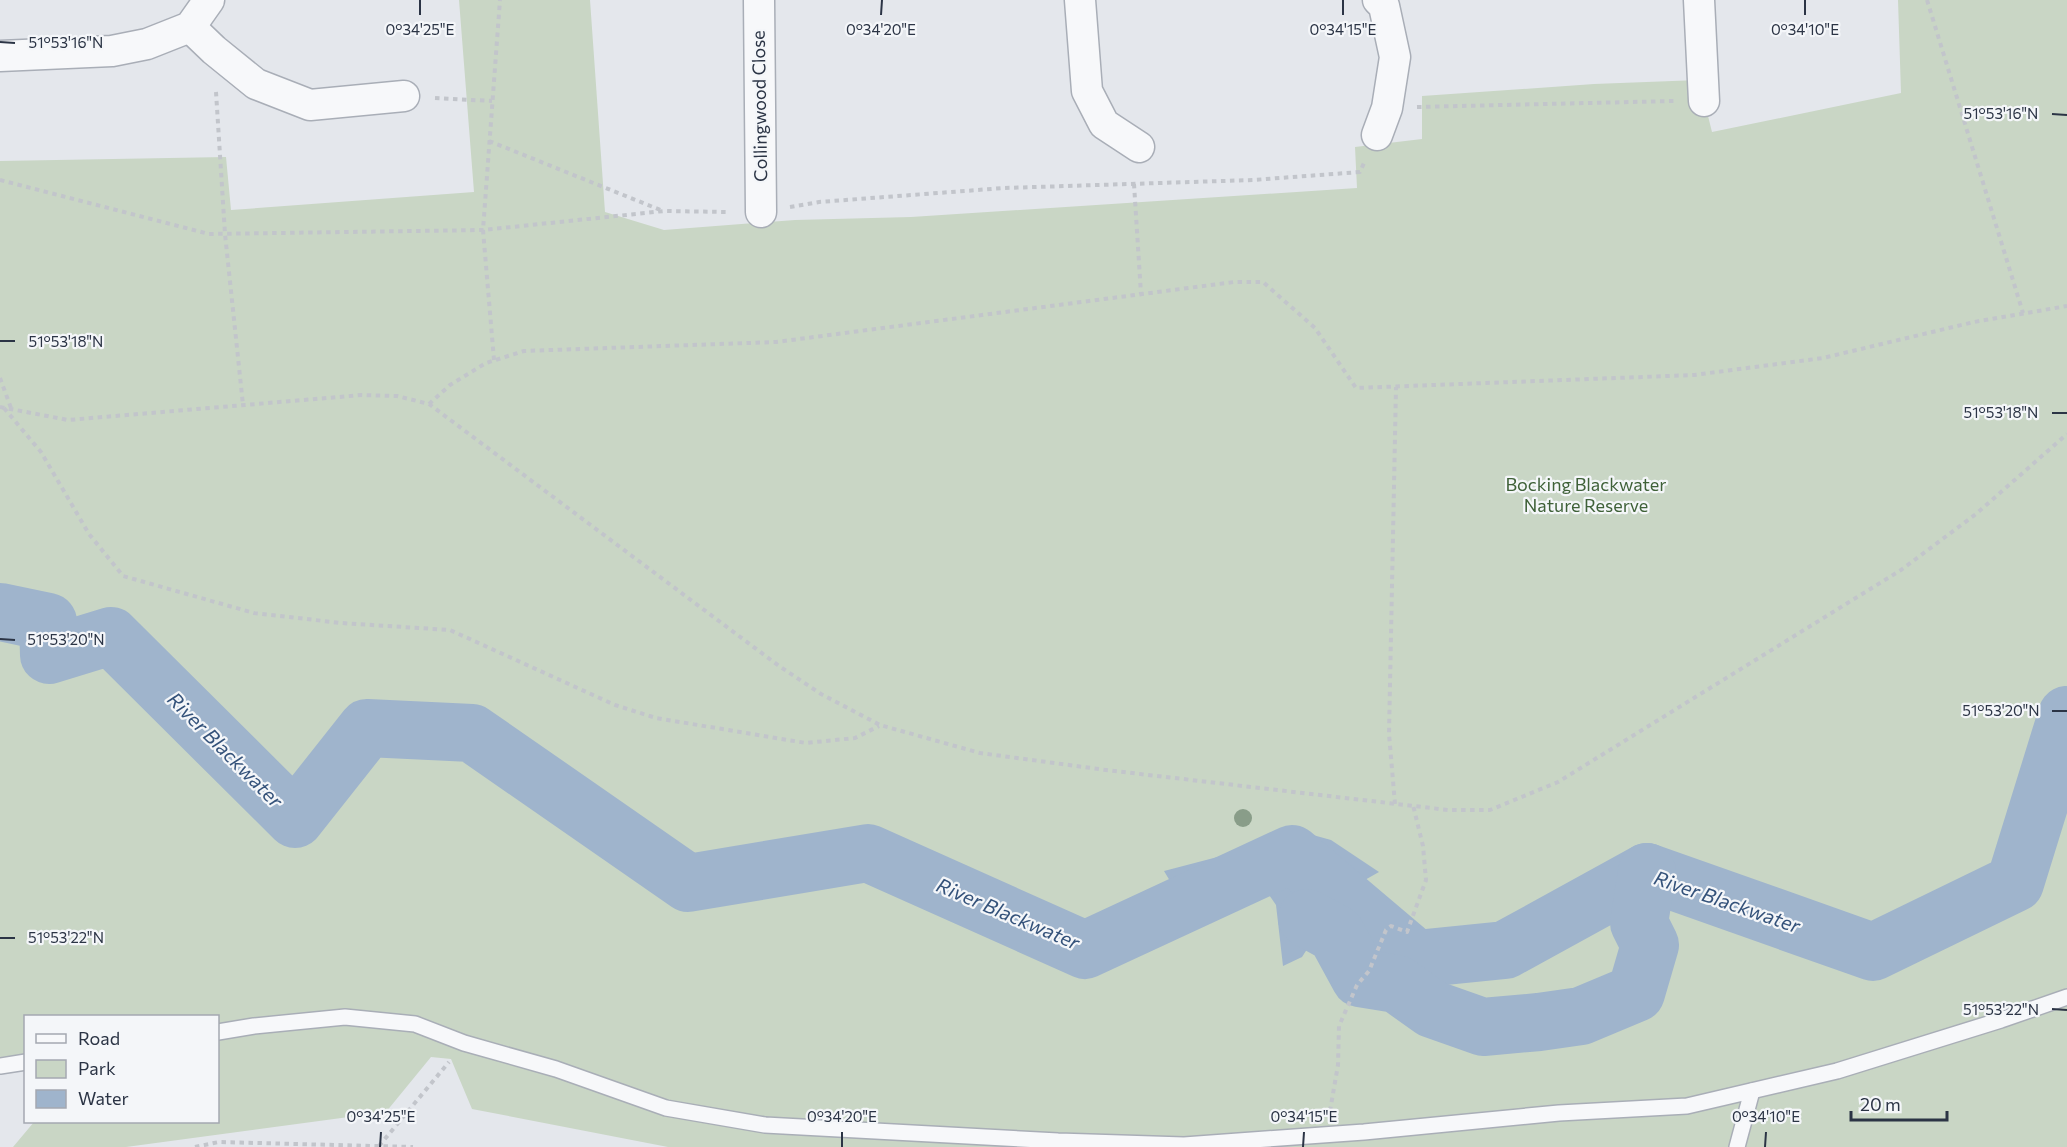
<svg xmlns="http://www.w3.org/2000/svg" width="2067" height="1147" font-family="Commissioner,sans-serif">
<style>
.green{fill:#c9d6c5}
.water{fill:#9fb4cc}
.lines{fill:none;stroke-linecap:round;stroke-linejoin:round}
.river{stroke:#9fb4cc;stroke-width:58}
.service-casing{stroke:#a9aeb7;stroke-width:18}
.minor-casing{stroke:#a9aeb7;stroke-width:33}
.path{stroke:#c2c5cb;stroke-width:4;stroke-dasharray:4.5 4.5;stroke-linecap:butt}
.service{stroke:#f7f8fa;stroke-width:15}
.minor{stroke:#f7f8fa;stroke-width:30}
.tree{fill:#899d89}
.ticks{fill:none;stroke:#2b3445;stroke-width:2}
.labels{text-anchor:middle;stroke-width:4.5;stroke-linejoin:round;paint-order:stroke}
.street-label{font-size:18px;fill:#2b3445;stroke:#f4f6f9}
.park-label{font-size:18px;fill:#3f6138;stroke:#f4f6f9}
.water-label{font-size:20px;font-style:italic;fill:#34527a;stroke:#f4f6f9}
.ticks-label{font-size:15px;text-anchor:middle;fill:#2b3445;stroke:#f4f6f9;stroke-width:4.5;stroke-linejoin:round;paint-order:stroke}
</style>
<rect width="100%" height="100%" fill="#e4e7ec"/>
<!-- green -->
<path class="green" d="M 459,0 L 590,0 L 605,212 L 664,230 L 795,220 L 911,217 L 1357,188 L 1355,147 L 1422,139 L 1422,96 L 1594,84 L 1699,80 L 1712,132 L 1901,93 L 1898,0 L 2067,0 L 2067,1147 L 668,1147 L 472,1109 L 451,1059 L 431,1057 L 386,1112 L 126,1147 L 13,1147 L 34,1122 L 218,1122 L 218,1016 L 26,1016 L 25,1056 L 0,1057 L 0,161 L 226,157 L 231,210 L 474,192 Z"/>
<!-- water -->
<path class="water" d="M 1302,832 L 1331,840 L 1379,872 L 1308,912 L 1306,929 L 1313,940 L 1302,957 L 1283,966 L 1276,905 L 1261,883 L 1204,872 L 1170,881 L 1164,871 L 1283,840 Z"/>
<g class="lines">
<!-- river -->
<g class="river">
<path d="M 0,612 L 48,622 L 49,655 L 111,636 L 295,819 L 367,728 L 472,733 L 688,883 L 868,853 L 1085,950 L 1292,854 L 1416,959 L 1505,950 L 1647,872 L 1873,952 L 2015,883 L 2067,715"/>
<path d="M 1307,918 L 1336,934 L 1360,978 L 1397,984 L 1432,1009 L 1483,1027 L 1539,1022 L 1581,1016 L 1636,993 L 1650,945 L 1639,923 L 1647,872"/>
</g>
<defs>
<g id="service">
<path d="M 218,1032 L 254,1026 L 345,1017 L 415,1024 L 464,1043 L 556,1069 L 666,1108 L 765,1125 L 1058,1141 L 1184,1145 L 1364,1132 L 1559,1113 L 1687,1106 L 1837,1071 L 2001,1020 L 2067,997"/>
<path d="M 0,1066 L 26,1062"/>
<path d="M 1737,1147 L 1752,1091"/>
</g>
<g id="minor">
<path d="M 759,0 L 761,212"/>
<path d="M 1080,0 L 1087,91 L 1104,124 L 1139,147"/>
<path d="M 1699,0 L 1704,101"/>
<path d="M 190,27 L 214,50 L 256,84 L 310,105 L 404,96"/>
<path d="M 0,56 L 112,51 L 147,44 L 190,27 L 209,0"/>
<path d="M 1377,135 L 1387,108 L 1395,57 L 1384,6 L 1378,0"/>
</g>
</defs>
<!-- service casing -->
<use href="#service" class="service-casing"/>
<!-- minor casing -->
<use href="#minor" class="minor-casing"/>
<!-- path -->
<g class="path">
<path d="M 1927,0 L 2023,313"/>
<path d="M 216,92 L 225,234 L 243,405"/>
<path d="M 435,98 L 492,101"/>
<path d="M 1417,107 L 1674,101"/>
<path d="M 489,141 L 663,211"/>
<path d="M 0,180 L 209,234 L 483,230 L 664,211 L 729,212"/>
<path d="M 1134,184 L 1141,294"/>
<path d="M 790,207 L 819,202 L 1004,188 L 1253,180 L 1360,172 L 1364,163"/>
<path d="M 494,360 L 483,230 L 500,0"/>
<path d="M 0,378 L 11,408"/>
<path d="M 429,404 L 450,385 L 486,363 L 524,351 L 776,342 L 1234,282 L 1263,282 L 1315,328 L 1356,388 L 1694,375 L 1823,358 L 1974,322 L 2067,306"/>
<path d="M 0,407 L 68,420 L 362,395 L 397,396 L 429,404 L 779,666 L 821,694 L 880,725 L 980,753 L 1106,770 L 1448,810 L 1490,810 L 1558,782 L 1901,570 L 1976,514 L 2067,434"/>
<path d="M 4,408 L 41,452 L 89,534 L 123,576 L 254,613 L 341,623 L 450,630 L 615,705 L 656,718 L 806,743 L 855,738 L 879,726"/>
<path d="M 1395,804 L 1389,734 L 1396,387"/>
<path d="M 1330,1111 L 1338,1065 L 1339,1026 L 1357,985 L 1369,971 L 1386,930 L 1391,926 L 1407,932 L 1426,880 L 1423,846 L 1413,805"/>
<path d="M 379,1146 L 449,1062"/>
<path d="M 195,1147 L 219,1142 L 413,1147"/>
</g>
<!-- service -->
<use href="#service" class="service"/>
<!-- minor -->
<use href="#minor" class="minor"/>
</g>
<!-- trees -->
<circle class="tree" cx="1243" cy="818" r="9"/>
<!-- ticks -->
<path class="ticks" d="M 420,15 L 420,0M 881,15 L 882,0M 1343,15 L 1343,0M 1805,15 L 1805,0M 0,42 L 15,43M 2052,114 L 2067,115M 0,341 L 15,341M 2052,413 L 2067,413M 0,639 L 15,640M 2052,711 L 2067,711M 0,938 L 15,938M 2052,1009 L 2067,1010M 380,1147 L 381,1132M 842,1147 L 842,1132M 1303,1147 L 1304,1132M 1765,1147 L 1766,1132"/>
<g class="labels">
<!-- street labels -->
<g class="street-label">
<text transform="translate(760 106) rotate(-91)" y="6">Collingwood Close</text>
</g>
<!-- park labels -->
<g class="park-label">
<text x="1586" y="491">Bocking Blackwater<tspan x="1586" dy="21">Nature Reserve</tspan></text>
</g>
<!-- water labels -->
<g class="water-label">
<text transform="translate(225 750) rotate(45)" y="7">River Blackwater</text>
<text transform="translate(1727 902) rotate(19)" y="7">River Blackwater</text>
<text transform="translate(1008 914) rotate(23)" y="7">River Blackwater</text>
</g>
</g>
<g class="ticks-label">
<text x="420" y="35">0°34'25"E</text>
<text x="881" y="35">0°34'20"E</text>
<text x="1343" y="35">0°34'15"E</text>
<text x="1805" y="35">0°34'10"E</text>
<text x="66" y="48">51°53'16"N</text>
<text x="2001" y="119">51°53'16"N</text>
<text x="66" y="347">51°53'18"N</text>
<text x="2001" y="418">51°53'18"N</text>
<text x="66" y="645">51°53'20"N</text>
<text x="2001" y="716">51°53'20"N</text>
<text x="66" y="943">51°53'22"N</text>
<text x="2001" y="1015">51°53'22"N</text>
<text x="381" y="1122">0°34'25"E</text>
<text x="842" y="1122">0°34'20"E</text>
<text x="1304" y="1122">0°34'15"E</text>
<text x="1766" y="1122">0°34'10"E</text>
</g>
<!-- legend -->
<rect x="24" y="1015" width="195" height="108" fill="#f4f6f9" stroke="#a4a8b1" stroke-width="1.5"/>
<rect x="36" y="1034" width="30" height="9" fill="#f7f8fa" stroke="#a4a8b1" stroke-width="1.5"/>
<text x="78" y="1045" font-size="18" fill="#2b3445">Road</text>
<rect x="36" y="1060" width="30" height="18" fill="#c9d6c5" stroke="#a4a8b1" stroke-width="1.5"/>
<text x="78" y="1075" font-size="18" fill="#2b3445">Park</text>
<rect x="36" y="1090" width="30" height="18" fill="#9fb4cc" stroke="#a4a8b1" stroke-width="1.5"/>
<text x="78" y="1105" font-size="18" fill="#2b3445">Water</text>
<!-- scale -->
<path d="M1851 1111v9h96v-9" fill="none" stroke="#2b3445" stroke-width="3"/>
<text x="1860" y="1111" font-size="18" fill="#2b3445" stroke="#f4f6f9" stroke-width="4.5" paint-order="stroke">20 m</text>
</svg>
